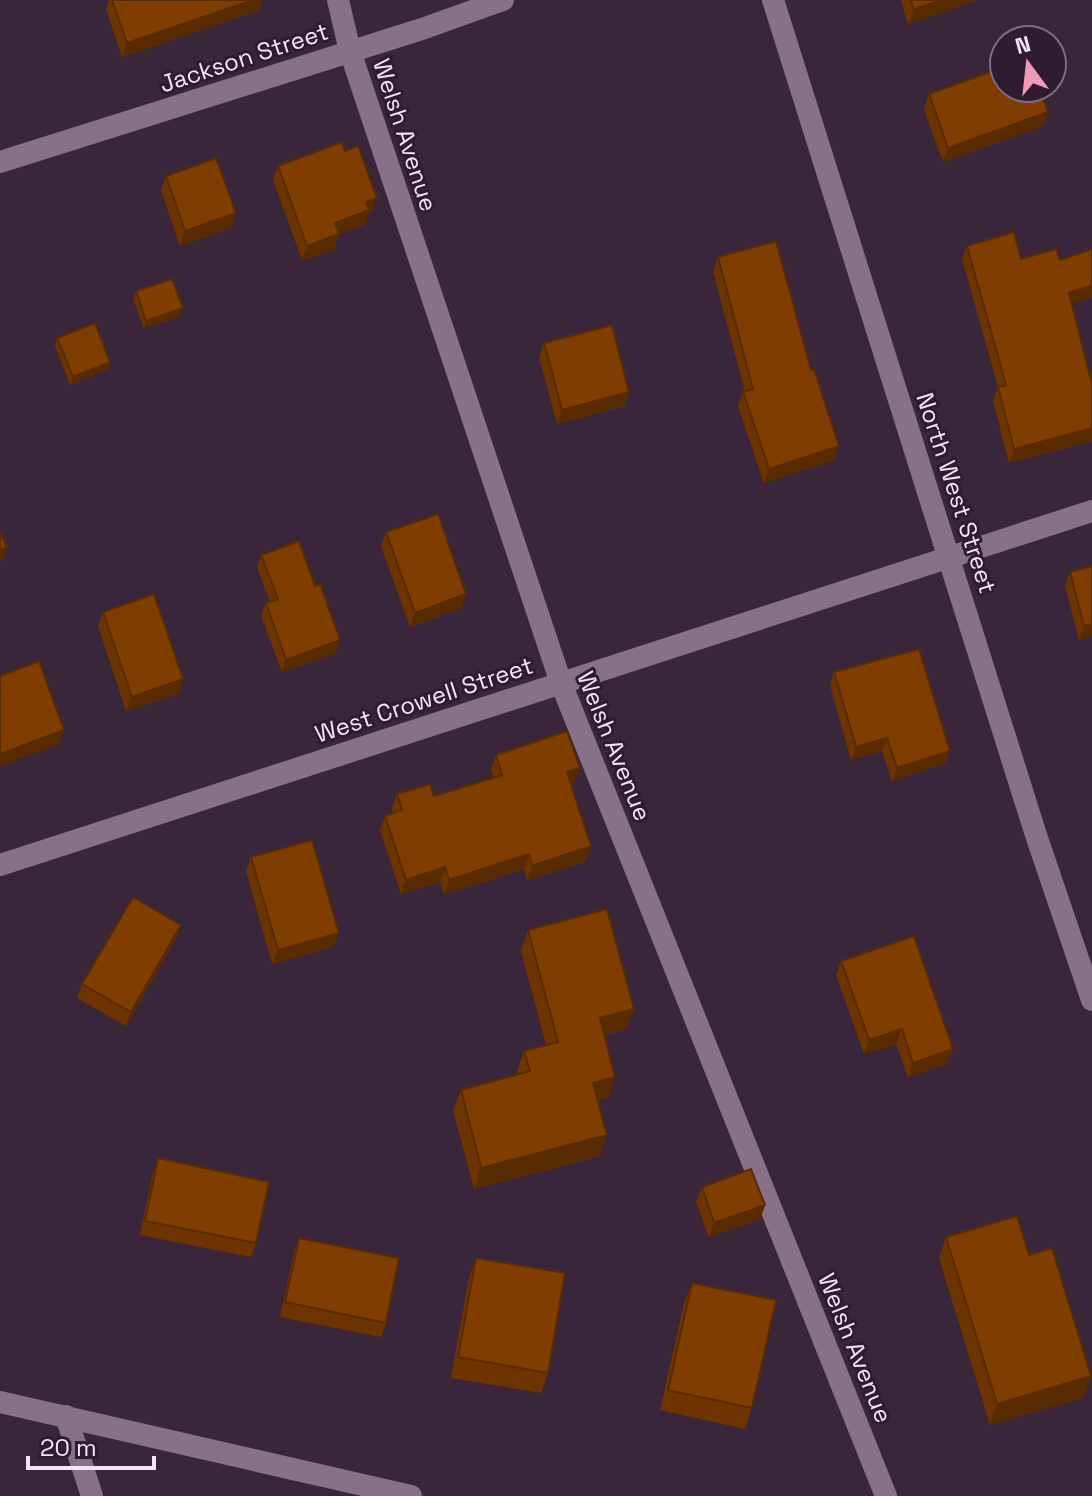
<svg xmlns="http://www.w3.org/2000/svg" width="1092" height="1496" font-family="'Space Grotesk',sans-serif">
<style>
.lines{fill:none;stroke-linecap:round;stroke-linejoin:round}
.minor{stroke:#887088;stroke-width:22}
.secondary{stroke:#887088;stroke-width:22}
.wall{fill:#6d3400}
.shaded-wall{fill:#592b00}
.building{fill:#7f3d00;stroke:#592b00;stroke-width:2}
.labels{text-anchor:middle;stroke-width:6;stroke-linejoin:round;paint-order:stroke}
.street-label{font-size:24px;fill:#f3e5f3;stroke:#301c31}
</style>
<rect width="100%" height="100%" fill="#3a263b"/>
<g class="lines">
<!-- minor -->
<g class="minor">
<path d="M 338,0 L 350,51 L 561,683 L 886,1496"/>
<path d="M 773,0 L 1036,835 L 1092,1000"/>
<path d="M 0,162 L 422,29 L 503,0"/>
<path d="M 0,865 L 1092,511"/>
<path d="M 66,1416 L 92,1496"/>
</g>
<!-- secondary -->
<path class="secondary" d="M 0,1402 L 411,1496"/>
</g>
<!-- wall -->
<g class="wall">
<path d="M 109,0 L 263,0 L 260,10 L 122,57 L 106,9 Z"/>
<path d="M 901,0 L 978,0 L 908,24 Z"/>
<path d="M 929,94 L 1048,112 L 1043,126 L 943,162 L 924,109 Z"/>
<path d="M 345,151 L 372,212 L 368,214 L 364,225 L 339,234 L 334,249 L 302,260 L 273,180 L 278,166 Z"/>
<path d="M 166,176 L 236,213 L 231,228 L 180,246 L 161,190 Z"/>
<path d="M 967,246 L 1021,259 L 1072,304 L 1009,463 L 993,401 L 998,387 L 962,259 Z"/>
<path d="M 718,257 L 811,370 L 834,460 L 764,483 L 738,406 L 743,392 L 745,392 L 713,271 Z"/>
<path d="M 136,291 L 183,308 L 180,316 L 144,328 L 133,299 Z"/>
<path d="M 57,338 L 110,362 L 108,369 L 70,385 L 55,346 Z"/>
<path d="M 544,343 L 629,392 L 624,406 L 557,424 L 539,357 Z"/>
<path d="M 386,532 L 466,594 L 461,608 L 410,627 L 381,546 Z"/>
<path d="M 261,555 L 315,586 L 336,653 L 282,672 L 261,616 L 266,603 L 270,602 L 257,567 Z"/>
<path d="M 1070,572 L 1092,636 L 1079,640 L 1065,586 Z"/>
<path d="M 103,612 L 183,679 L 178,694 L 126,711 L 98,626 Z"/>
<path d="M 834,672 L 946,763 L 892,781 L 882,751 L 851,760 L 830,685 Z"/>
<path d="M 496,755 L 575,782 L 570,784 L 586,861 L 527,880 L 524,869 L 444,894 L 440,882 L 401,894 L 380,830 L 385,816 L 393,813 L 392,808 L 397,794 L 434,796 L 493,778 L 491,769 Z"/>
<path d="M 251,857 L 333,947 L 272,964 L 246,871 Z"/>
<path d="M 181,925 L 176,939 L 126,1026 L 77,998 L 82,984 Z"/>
<path d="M 528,930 L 626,1029 L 605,1035 L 615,1077 L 608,1097 L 598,1100 L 600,1156 L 474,1189 L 453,1110 L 461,1090 L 518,1074 L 517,1071 L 524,1051 L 546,1045 L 521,951 Z"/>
<path d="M 841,961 L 948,1063 L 908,1077 L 896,1044 L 864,1054 L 836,975 Z"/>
<path d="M 158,1158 L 256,1243 L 251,1257 L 140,1235 L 153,1172 Z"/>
<path d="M 702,1187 L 765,1205 L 760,1219 L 709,1237 L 696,1202 Z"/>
<path d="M 946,1237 L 1029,1255 L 1084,1397 L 990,1425 L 939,1258 Z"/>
<path d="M 299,1238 L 386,1323 L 381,1337 L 280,1317 L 294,1252 Z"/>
<path d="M 476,1258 L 548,1373 L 541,1393 L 451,1378 L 469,1278 Z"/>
<path d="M 692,1283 L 752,1408 L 745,1429 L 660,1410 L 684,1303 Z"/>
</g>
<!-- shaded-wall -->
<g class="shaded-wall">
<path d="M 253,0 L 263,0 L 260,10 L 122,57 L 127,43 Z"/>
<path d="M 941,0 L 978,0 L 908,24 L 914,9 Z"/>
<path d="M 1048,112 L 1043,126 L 943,162 L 948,148 Z"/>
<path d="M 377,198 L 372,212 L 368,214 L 364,225 L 330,237 L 335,223 L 366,202 Z"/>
<path d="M 236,213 L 231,228 L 180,246 L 185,231 Z"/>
<path d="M 339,234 L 334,249 L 302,260 L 307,246 Z"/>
<path d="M 1092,285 L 1092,297 L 1064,307 L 1069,293 Z"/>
<path d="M 183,308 L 180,316 L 144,328 L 146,321 Z"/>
<path d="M 110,362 L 108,369 L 70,385 L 73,377 Z"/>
<path d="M 629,392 L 624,406 L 557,424 L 562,410 Z"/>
<path d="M 1092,428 L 1092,441 L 1009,463 L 1014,449 Z"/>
<path d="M 839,446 L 834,460 L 764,483 L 769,469 Z"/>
<path d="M 7,547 L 2,561 L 0,562 L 0,550 Z"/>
<path d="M 466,594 L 461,608 L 410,627 L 415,613 Z"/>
<path d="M 1092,624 L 1092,636 L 1079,640 L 1084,626 Z"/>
<path d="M 340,640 L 336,653 L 282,672 L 286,660 Z"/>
<path d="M 183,679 L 178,694 L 126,711 L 132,697 Z"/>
<path d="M 64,730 L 59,744 L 0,766 L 0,754 Z"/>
<path d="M 887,738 L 882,751 L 851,760 L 856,747 Z"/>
<path d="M 950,751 L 946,763 L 892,781 L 897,768 Z"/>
<path d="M 580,768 L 575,782 L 561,787 L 567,772 Z"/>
<path d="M 591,846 L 586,861 L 527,880 L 532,866 Z"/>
<path d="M 529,854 L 524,869 L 444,894 L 449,880 Z"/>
<path d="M 445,867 L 440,882 L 401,894 L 406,880 Z"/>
<path d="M 181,925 L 176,939 L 126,1026 L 131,1012 Z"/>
<path d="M 339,933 L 333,947 L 272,964 L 278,950 Z"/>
<path d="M 634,1009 L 626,1029 L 593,1038 L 600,1018 Z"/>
<path d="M 902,1029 L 896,1044 L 864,1054 L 869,1040 Z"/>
<path d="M 953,1049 L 948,1063 L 908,1077 L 913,1063 Z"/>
<path d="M 615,1077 L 608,1097 L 586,1103 L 593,1083 Z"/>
<path d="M 607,1135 L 600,1156 L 474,1189 L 481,1168 Z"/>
<path d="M 765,1205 L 760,1219 L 709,1237 L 714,1223 Z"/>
<path d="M 1091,1376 L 1084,1397 L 990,1425 L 997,1404 Z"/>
</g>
<!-- building -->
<g class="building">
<path d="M 112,0 L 253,0 L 127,43 Z"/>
<path d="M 910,0 L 941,0 L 914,9 Z"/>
<path d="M 1004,67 L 1004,88 L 1039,88 L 1048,112 L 948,148 L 929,94 Z"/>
<path d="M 342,142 L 345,151 L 358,146 L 377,198 L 366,202 L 369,210 L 335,223 L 339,234 L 307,246 L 278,166 Z"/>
<path d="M 216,158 L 236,213 L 185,231 L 166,176 Z"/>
<path d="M 1014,232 L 1021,259 L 1056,249 L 1060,260 L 1092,249 L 1092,285 L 1069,293 L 1092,384 L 1092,428 L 1014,449 L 998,387 L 1006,385 L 967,246 Z"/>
<path d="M 776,241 L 811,370 L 814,369 L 839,446 L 769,469 L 743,392 L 753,389 L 718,257 Z"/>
<path d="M 172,279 L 183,308 L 146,321 L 136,291 Z"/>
<path d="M 95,323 L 110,362 L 73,377 L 57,338 Z"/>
<path d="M 612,325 L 629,392 L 562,410 L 544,343 Z"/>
<path d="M 438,514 L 466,594 L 415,613 L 386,532 Z"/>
<path d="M 0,532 L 7,547 L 0,550 Z"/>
<path d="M 299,541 L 315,586 L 320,584 L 340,640 L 286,660 L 266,603 L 278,599 L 261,555 Z"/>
<path d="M 1092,566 L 1092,624 L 1084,626 L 1070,572 Z"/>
<path d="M 154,594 L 183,679 L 132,697 L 103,612 Z"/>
<path d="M 919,649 L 950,751 L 897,768 L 887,738 L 856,747 L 834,672 Z"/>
<path d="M 39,661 L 64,730 L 0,754 L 0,676 Z"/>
<path d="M 567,731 L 580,768 L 567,772 L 591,846 L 532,866 L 529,854 L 449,880 L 445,867 L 406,880 L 385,816 L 402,810 L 397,794 L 430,784 L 434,796 L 502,775 L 496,755 Z"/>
<path d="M 312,840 L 339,933 L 278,950 L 251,857 Z"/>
<path d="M 133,897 L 181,925 L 131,1012 L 82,984 Z"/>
<path d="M 607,909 L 634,1009 L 600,1018 L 615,1077 L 593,1083 L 607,1135 L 481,1168 L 461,1090 L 530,1071 L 524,1051 L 558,1042 L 528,930 Z"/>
<path d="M 914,936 L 953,1049 L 913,1063 L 902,1029 L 869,1040 L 841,961 Z"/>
<path d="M 158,1158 L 269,1182 L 256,1243 L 145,1221 Z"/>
<path d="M 751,1169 L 765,1205 L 714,1223 L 702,1187 Z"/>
<path d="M 1017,1216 L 1029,1255 L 1052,1248 L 1091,1376 L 997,1404 L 946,1237 Z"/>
<path d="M 299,1238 L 399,1258 L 386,1323 L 285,1302 Z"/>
<path d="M 476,1258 L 565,1273 L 548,1373 L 458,1357 Z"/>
<path d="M 692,1283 L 776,1300 L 752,1408 L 668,1390 Z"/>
</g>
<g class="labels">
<!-- street labels -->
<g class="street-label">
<text transform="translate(244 58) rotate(-18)" y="8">Jackson Street</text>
<text transform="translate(405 135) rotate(72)" y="8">Welsh Avenue</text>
<text transform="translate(956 493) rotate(72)" y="8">North West Street</text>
<text transform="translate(424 700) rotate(-18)" y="8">West Crowell Street</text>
<text transform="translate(614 746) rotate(68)" y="8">Welsh Avenue</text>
<text transform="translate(855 1348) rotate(68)" y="8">Welsh Avenue</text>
</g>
</g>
<!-- north arrow -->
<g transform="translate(1028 64) rotate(345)"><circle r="38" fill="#301c31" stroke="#7e6c7f" stroke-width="2"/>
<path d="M0-6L14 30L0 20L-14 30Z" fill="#f09ab5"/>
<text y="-12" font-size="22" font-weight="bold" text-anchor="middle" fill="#f3e5f3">N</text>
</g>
<!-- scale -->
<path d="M28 1456v12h126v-12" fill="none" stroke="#f3e5f3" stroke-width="4"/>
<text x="40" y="1456" font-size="24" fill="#f3e5f3" stroke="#301c31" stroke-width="6" paint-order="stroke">20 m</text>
</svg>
